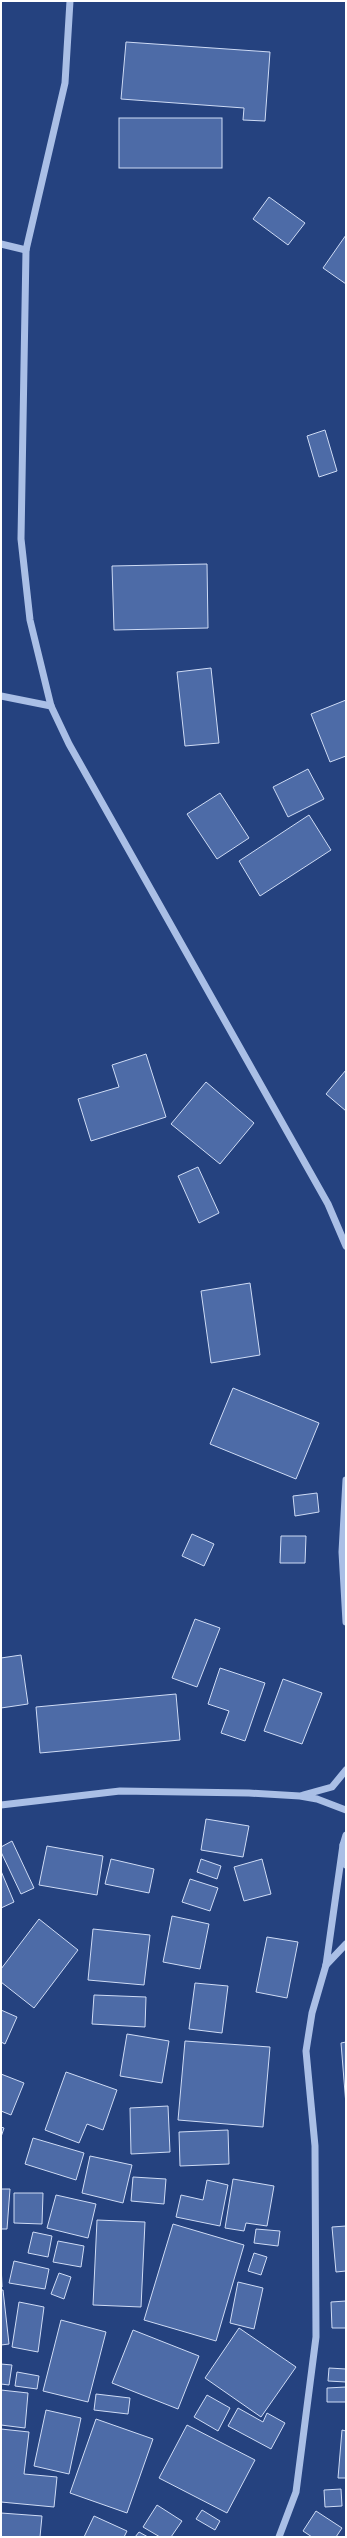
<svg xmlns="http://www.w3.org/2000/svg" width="347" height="2538" font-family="Signika,sans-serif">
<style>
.building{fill:#4d6ba7;stroke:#cedbf5}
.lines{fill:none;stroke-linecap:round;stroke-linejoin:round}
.minor{stroke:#aabfe6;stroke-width:7}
</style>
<rect width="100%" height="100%" fill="#25427f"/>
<!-- building -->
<g class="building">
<path d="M 126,42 L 270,52 L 265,121 L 243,120 L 244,108 L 121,99 Z"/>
<rect x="119" y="118" width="103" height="50"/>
<path d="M 269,197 L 305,223 L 288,245 L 253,219 Z"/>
<path d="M 346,235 L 346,284 L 323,268 Z"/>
<path d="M 325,430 L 337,471 L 319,477 L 307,436 Z"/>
<path d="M 207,564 L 208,628 L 114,630 L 112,566 Z"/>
<path d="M 211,668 L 219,743 L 185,746 L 177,672 Z"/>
<path d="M 346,700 L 346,756 L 330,762 L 311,714 Z"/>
<path d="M 308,769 L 324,799 L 288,817 L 273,787 Z"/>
<path d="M 220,793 L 249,838 L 217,859 L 187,814 Z"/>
<path d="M 309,815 L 331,850 L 260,896 L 239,861 Z"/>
<path d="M 146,1054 L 166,1117 L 91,1141 L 78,1099 L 119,1087 L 112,1065 Z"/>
<path d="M 346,1070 L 346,1111 L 326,1094 Z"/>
<path d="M 206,1082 L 254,1123 L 220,1164 L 171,1124 Z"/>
<path d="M 198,1167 L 219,1213 L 199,1223 L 178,1176 Z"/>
<path d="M 250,1283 L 260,1355 L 211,1363 L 201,1291 Z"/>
<path d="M 233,1388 L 319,1423 L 296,1479 L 210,1444 Z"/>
<path d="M 317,1493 L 319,1512 L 295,1516 L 293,1496 Z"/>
<path d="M 192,1534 L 214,1544 L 204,1566 L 182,1556 Z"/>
<path d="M 281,1536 L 306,1536 L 305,1563 L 280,1563 Z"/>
<path d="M 195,1619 L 220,1628 L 197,1687 L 172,1678 Z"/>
<path d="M 21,1655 L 28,1704 L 1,1708 L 1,1658 Z"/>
<path d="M 220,1668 L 265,1683 L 245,1741 L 221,1733 L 229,1711 L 208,1704 Z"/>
<path d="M 283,1679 L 322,1693 L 302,1744 L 264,1731 Z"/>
<path d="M 176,1694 L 180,1740 L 40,1753 L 36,1707 Z"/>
<path d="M 206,1819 L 249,1826 L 243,1857 L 201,1850 Z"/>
<path d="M 12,1841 L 34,1888 L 21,1894 L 1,1852 L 1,1847 Z"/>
<path d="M 47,1846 L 103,1856 L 97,1895 L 39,1885 Z"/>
<path d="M 111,1859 L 154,1869 L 149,1893 L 105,1884 Z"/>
<path d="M 201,1859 L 221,1866 L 217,1879 L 197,1872 Z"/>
<path d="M 262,1859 L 271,1894 L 244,1901 L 234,1867 Z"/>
<path d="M 1,1871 L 14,1902 L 1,1908 Z"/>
<path d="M 190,1879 L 218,1888 L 210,1911 L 182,1902 Z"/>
<path d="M 172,1916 L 209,1924 L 200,1969 L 163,1962 Z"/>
<path d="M 39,1919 L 78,1950 L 34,2008 L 1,1982 L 1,1969 Z"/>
<path d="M 93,1929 L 150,1935 L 144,1985 L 88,1980 Z"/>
<path d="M 267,1937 L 298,1942 L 287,1998 L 256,1992 Z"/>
<path d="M 195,1983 L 228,1986 L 222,2033 L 189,2029 Z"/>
<path d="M 94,1995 L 146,1997 L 145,2027 L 92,2024 Z"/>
<path d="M 1,2010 L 17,2017 L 5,2044 L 1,2042 Z"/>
<path d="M 127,2034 L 169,2041 L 162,2083 L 120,2076 Z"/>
<path d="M 185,2041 L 270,2047 L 263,2127 L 178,2120 Z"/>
<path d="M 346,2042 L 346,2105 L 341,2043 Z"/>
<path d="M 66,2072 L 117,2090 L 103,2130 L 87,2124 L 79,2143 L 45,2130 Z"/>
<path d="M 1,2074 L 24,2083 L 11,2115 L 1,2111 Z"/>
<path d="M 168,2106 L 170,2152 L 131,2154 L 130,2108 Z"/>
<path d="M 1,2127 L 4,2128 L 1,2137 Z"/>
<path d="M 228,2130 L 229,2164 L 180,2166 L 179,2132 Z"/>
<path d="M 33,2138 L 84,2153 L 76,2180 L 25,2164 Z"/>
<path d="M 90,2156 L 132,2165 L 123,2203 L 82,2193 Z"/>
<path d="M 133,2177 L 166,2179 L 164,2204 L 131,2201 Z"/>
<path d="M 233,2179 L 274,2186 L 267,2226 L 246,2223 L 244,2231 L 225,2228 Z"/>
<path d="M 207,2180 L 228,2185 L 220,2226 L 176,2217 L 181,2195 L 203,2200 Z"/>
<path d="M 1,2189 L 10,2189 L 7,2229 L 1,2229 Z"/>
<path d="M 14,2193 L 43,2193 L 42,2224 L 14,2223 Z"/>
<path d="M 56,2195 L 96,2204 L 88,2238 L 47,2228 Z"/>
<path d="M 97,2220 L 145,2222 L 141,2307 L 93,2305 Z"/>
<path d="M 173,2224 L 244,2245 L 216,2341 L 144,2320 Z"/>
<path d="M 346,2226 L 346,2271 L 336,2272 L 332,2227 Z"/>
<path d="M 256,2229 L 280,2231 L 278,2246 L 254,2243 Z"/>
<path d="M 33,2232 L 52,2236 L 48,2257 L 28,2253 Z"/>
<path d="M 58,2241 L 84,2246 L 81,2267 L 53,2262 Z"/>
<path d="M 254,2253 L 267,2257 L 261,2275 L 248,2271 Z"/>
<path d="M 14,2261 L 49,2269 L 45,2289 L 9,2283 Z"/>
<path d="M 1,2263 L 2,2287 L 1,2287 Z"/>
<path d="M 59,2273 L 71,2277 L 64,2299 L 51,2294 Z"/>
<path d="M 238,2282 L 263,2288 L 254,2329 L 230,2323 Z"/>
<path d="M 1,2290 L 3,2290 L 9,2344 L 1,2345 Z"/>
<path d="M 346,2301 L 346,2328 L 332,2328 L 331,2302 Z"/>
<path d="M 19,2302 L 44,2307 L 38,2352 L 12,2347 Z"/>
<path d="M 61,2320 L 106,2332 L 88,2402 L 43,2391 Z"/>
<path d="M 239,2328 L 296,2367 L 261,2417 L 205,2378 Z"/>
<path d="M 133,2330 L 199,2356 L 178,2409 L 112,2383 Z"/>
<path d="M 1,2364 L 12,2365 L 9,2385 L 1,2384 Z"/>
<path d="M 329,2368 L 346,2369 L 346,2382 L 328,2381 Z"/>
<path d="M 17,2372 L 39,2376 L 37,2389 L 15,2386 Z"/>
<path d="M 346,2387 L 346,2402 L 327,2402 L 327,2388 Z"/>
<path d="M 1,2390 L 28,2393 L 25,2428 L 1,2425 Z"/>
<path d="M 96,2394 L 130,2398 L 128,2414 L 94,2410 Z"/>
<path d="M 207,2395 L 230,2408 L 218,2431 L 194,2417 Z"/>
<path d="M 238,2408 L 263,2422 L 267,2413 L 285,2423 L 271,2449 L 228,2426 Z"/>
<path d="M 46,2410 L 81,2418 L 69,2474 L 34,2466 Z"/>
<path d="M 96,2419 L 153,2439 L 127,2513 L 70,2493 Z"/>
<path d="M 187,2425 L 255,2460 L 227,2513 L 159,2478 Z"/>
<path d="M 1,2429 L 29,2432 L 24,2474 L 57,2477 L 54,2507 L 1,2502 Z"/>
<path d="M 342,2430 L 346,2431 L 346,2478 L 338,2478 Z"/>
<path d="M 341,2489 L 342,2506 L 325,2507 L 324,2490 Z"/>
<path d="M 157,2505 L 182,2521 L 171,2537 L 160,2537 L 143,2527 Z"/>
<path d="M 202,2510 L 220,2521 L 215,2530 L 196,2519 Z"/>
<path d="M 316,2511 L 342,2528 L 336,2537 L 312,2537 L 303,2531 Z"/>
<path d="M 1,2513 L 42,2516 L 40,2537 L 1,2537 Z"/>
<path d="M 94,2516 L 127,2531 L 124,2537 L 84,2537 Z"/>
<path d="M 139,2532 L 148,2537 L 135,2537 Z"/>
</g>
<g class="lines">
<!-- minor -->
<g class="minor">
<path d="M 70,1 L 65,83 L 26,250 L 21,539 L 30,620 L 51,706 L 69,744 L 328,1204 L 346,1246"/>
<path d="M 1,244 L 26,250"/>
<path d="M 1,696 L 51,706"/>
<path d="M 346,1480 L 342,1552 L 346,1622"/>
<path d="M 303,1795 L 332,1787 L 346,1770"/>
<path d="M 1,1805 L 120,1791 L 249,1793 L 300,1796 L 317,1799 L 346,1810"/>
<path d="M 346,1835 L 343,1845 L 346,1865"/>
<path d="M 326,1965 L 346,1944"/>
<path d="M 279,2537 L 296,2492 L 316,2337 L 315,2146 L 306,2051 L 312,2013 L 326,1965 L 343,1845"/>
</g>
</g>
<!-- border -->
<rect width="347" height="2538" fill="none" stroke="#ffffff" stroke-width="4"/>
</svg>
